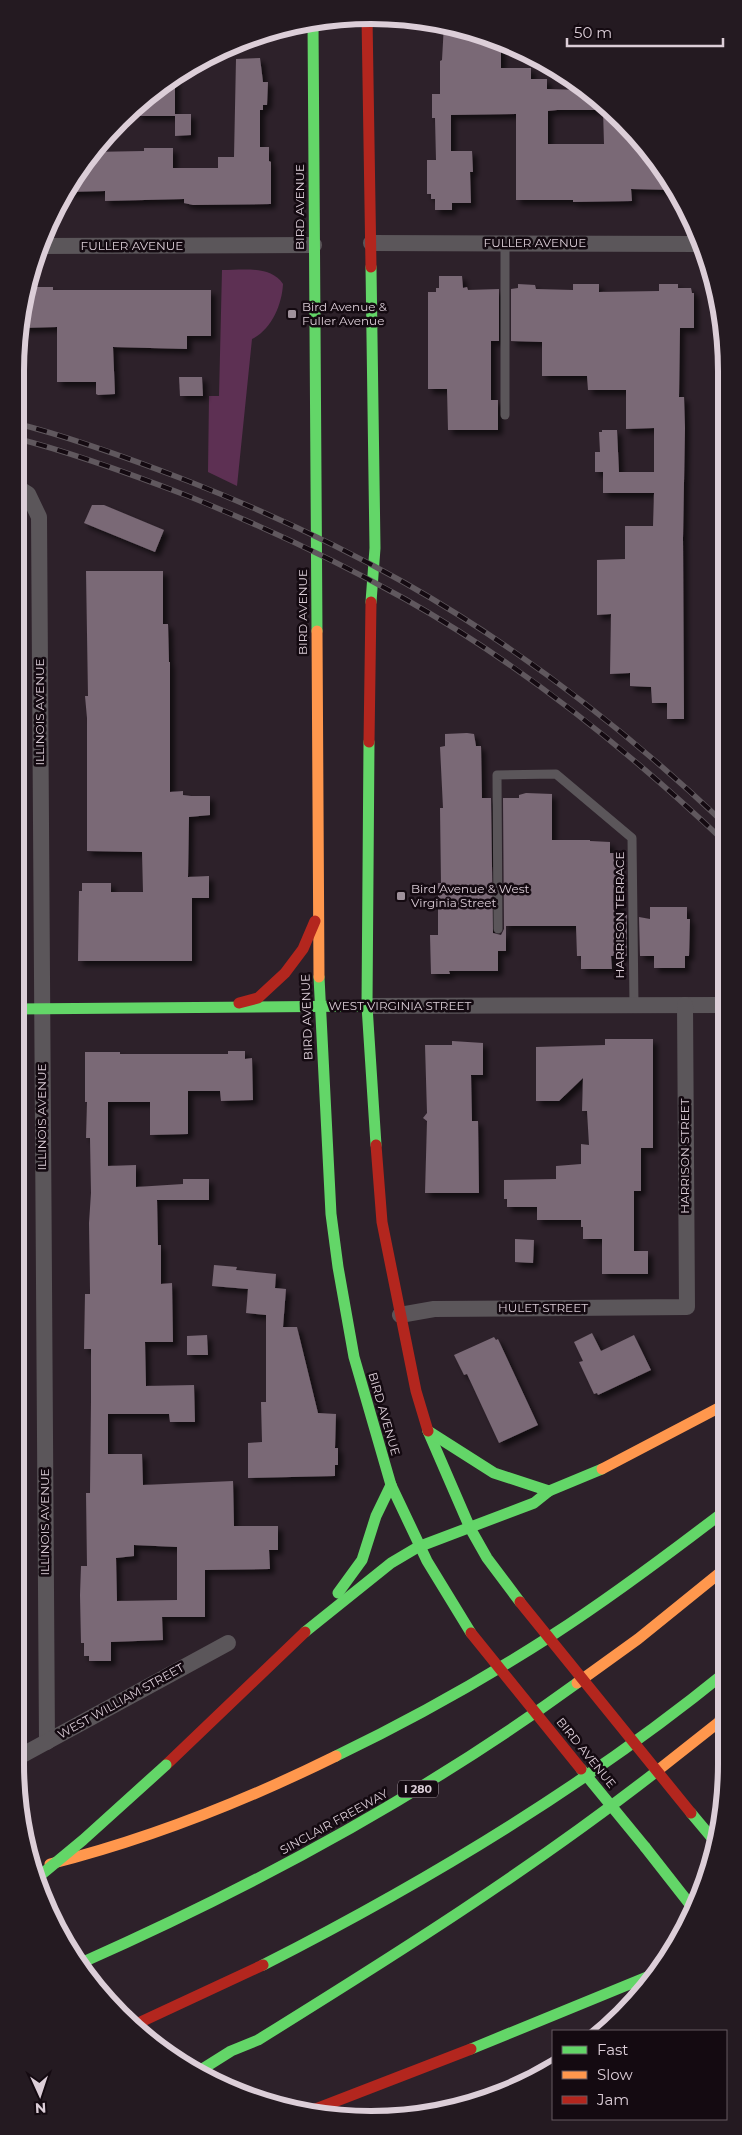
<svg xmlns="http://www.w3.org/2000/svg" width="742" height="2135" font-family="Montserrat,sans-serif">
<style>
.park{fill:#5d3053}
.building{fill:#7a6976;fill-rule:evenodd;filter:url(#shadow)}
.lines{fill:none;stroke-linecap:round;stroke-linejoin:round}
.lane{stroke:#5b565a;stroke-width:9}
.street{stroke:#5b565a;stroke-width:16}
.fast{stroke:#63d668;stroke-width:11}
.slow{stroke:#ff974d;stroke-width:11}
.jam{stroke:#b3261e;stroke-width:11}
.rail-casing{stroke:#60585e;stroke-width:5.5}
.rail{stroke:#140a11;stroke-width:4;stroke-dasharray:11;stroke-linecap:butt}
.fast-bridge{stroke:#63d668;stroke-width:11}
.jam-bridge{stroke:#b3261e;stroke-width:11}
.poi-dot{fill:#9f919b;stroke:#140a11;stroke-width:2}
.labels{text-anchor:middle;stroke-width:5;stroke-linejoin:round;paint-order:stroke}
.shield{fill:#140a11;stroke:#a0939c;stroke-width:1}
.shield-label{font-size:11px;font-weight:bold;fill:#dcced8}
.street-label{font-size:12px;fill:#dcced8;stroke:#140a11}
.poi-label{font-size:12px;fill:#dcced8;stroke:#140a11;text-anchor:start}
.rim{fill:none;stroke:#dcced8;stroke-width:6}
</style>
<defs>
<filter id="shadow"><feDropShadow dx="4.5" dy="4.5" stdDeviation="2.5" flood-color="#0009"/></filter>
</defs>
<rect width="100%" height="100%" fill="#2d212a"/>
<!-- park -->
<path class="park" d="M 222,270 C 242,270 271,265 283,284 C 282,305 271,330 252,339 L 237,486 L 208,472 L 209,396 L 219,396 Z"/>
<!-- building -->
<g class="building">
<path d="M 444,24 L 463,27 L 501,43 L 501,68 L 531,68 L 531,79 L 547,79 L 547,89 L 583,90 L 638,136 L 674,190 L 631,189 L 632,201 L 573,202 L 573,200 L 516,200 L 516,114 L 451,115 L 451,151 L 472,151 L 473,172 L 470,172 L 471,203 L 452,203 L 452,210 L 435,210 L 435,199 L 431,199 L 431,194 L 427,194 L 427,160 L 436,160 L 435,118 L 432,118 L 432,94 L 440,94 L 440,61 L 442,60 ZM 557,110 L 603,110 L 604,144 L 548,144 L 548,111 Z"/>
<path d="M 260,58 L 263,82 L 268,82 L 267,105 L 263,105 L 263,110 L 260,110 L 260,147 L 269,147 L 269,161 L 271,162 L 271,204 L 193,205 L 184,203 L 184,199 L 105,201 L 105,191 L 65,192 L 91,152 L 144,151 L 144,148 L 173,148 L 173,168 L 218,168 L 218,157 L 234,157 L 236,59 Z"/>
<path d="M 175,76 L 175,114 L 191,114 L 191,135 L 175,136 L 175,116 L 137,116 L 137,103 Z"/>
<path d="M 439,276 L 462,276 L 463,288 L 467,287 L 468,290 L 499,289 L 499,341 L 491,341 L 491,400 L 498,400 L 498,430 L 448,430 L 447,389 L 428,389 L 428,292 L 436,292 L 436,288 L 439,288 Z"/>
<path d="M 518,284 L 535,285 L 536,289 L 573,290 L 573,284 L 599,284 L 599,292 L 659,291 L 659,284 L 678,284 L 678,288 L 691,288 L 692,293 L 694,293 L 694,328 L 680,328 L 679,397 L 684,397 L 685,428 L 683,538 L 684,719 L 667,719 L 667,703 L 652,703 L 651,687 L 630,686 L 630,673 L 610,674 L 611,614 L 597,615 L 597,560 L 625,559 L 625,526 L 653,526 L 654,493 L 603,493 L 603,472 L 595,472 L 595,452 L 600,452 L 599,432 L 602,432 L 602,430 L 617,430 L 619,472 L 654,472 L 654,428 L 626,429 L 626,390 L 588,390 L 587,376 L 542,376 L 542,342 L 511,341 L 511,289 L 518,288 Z"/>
<path d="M 26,287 L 53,287 L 53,290 L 211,290 L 211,336 L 187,336 L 187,349 L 113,347 L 115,394 L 98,395 L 96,394 L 96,382 L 57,382 L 57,327 L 22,328 Z"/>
<path d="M 179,377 L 202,377 L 203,396 L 180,396 Z"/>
<path d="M 92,505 L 104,505 L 164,530 L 155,552 L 84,523 Z"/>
<path d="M 86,571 L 163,571 L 163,624 L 168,624 L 169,662 L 170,662 L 170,792 L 183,791 L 183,795 L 191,796 L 210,796 L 210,815 L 189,817 L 188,877 L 209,876 L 209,898 L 192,898 L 192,961 L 78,961 L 79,891 L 82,891 L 82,883 L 111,883 L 111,892 L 143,892 L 142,852 L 87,851 L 87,718 L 85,696 L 88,696 Z"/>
<path d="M 467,733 L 474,734 L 476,746 L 481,746 L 482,798 L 491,798 L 493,933 L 501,935 L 504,929 L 503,798 L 519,798 L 519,795 L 526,793 L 552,794 L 552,840 L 590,840 L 590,841 L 610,842 L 610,853 L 617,853 L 618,914 L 627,915 L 627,956 L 611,956 L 612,969 L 581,969 L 581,956 L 577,956 L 576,926 L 506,926 L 506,951 L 498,951 L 498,971 L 449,971 L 450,974 L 431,974 L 430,935 L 438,935 L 438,883 L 441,883 L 440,808 L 443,808 L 440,747 L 445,746 L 445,734 Z"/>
<path d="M 650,907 L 687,907 L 687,919 L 690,919 L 689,956 L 685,956 L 685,968 L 654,968 L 654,956 L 640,956 L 639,917 L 650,919 Z"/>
<path d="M 605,1039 L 653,1039 L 653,1148 L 641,1148 L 641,1191 L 634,1191 L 634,1251 L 648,1251 L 648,1274 L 602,1274 L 602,1239 L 583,1239 L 583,1227 L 581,1227 L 581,1220 L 537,1220 L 537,1207 L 507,1207 L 507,1199 L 504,1199 L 504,1180 L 556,1179 L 556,1166 L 581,1164 L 581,1144 L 589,1145 L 587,1111 L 582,1111 L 583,1078 L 559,1101 L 536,1101 L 536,1047 L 605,1045 Z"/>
<path d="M 452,1041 L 483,1043 L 483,1075 L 471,1075 L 472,1121 L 478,1121 L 479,1193 L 425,1193 L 427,1121 L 423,1118 L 427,1113 L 425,1045 L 452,1045 Z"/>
<path d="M 228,1051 L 245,1051 L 245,1059 L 252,1058 L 253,1100 L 221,1101 L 220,1091 L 188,1091 L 188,1134 L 150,1135 L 150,1102 L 108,1102 L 108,1166 L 136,1165 L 136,1187 L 183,1184 L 183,1179 L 209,1179 L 209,1200 L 157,1200 L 158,1245 L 161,1245 L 161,1284 L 172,1283 L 173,1342 L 145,1342 L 146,1386 L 194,1385 L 195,1422 L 170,1422 L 169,1414 L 108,1414 L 108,1454 L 142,1454 L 143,1485 L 233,1481 L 234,1526 L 278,1526 L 278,1550 L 269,1550 L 270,1569 L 205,1570 L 205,1617 L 162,1617 L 163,1640 L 111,1642 L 111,1661 L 89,1661 L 89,1656 L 84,1656 L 84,1643 L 81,1643 L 80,1595 L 81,1566 L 87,1566 L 86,1493 L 90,1493 L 91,1402 L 91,1349 L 84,1349 L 85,1294 L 90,1294 L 90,1290 L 89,1223 L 91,1193 L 90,1138 L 86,1138 L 87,1102 L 85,1102 L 85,1052 L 120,1052 L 120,1054 L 228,1054 ZM 134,1545 L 177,1547 L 177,1600 L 117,1601 L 116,1558 L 134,1556 Z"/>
<path d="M 515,1239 L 534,1240 L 533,1263 L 515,1262 Z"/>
<path d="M 214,1265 L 237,1267 L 236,1270 L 276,1274 L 275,1288 L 286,1289 L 283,1327 L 297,1327 L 318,1413 L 336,1414 L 335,1448 L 338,1448 L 338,1465 L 335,1465 L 335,1476 L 248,1478 L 248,1443 L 262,1442 L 261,1402 L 266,1402 L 266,1315 L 246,1313 L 248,1289 L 212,1286 Z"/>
<path d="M 592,1333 L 601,1351 L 634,1335 L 651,1370 L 598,1395 L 597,1393 L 594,1394 L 579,1362 L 583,1361 L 574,1342 Z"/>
<path d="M 207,1335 L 208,1355 L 187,1355 L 187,1336 Z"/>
<path d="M 494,1337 L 496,1340 L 498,1339 L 538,1425 L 499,1443 L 467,1374 L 464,1375 L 454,1355 Z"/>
</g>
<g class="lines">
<!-- lane -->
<g class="lane">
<path d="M 505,243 L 505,415"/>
<path d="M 498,929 L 497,775 L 556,774 L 632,838 L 634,1005"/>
</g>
<!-- street -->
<g class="street">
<path d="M 371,243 L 700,244"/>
<path d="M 39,246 L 314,245"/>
<path d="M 15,486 L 28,494 L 39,517 L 47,1742"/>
<path d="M 367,1006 L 725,1005"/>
<path d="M 400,1315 L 434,1309 L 687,1307 L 685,1005"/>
<path d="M 15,1759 L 228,1643"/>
</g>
<!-- fast -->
<g class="fast">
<path d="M 313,21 L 317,631"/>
<path d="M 371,602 L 375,548 L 371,267"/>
<path d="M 369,742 L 367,1006 L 376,1145"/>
<path d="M 319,977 L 331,1214 L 338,1267 L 354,1357 L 391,1485"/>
<path d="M 15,1009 L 367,1006"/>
<path d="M 428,1431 L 470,1528 L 487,1558 L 520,1602"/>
<path d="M 428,1431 L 494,1473 L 549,1491"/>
<path d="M 391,1485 L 427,1561 L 471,1633"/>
<path d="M 338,1593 L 362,1560 L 376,1516 L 391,1485"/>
<path d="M 305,1632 L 391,1563 L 418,1547 L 534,1503 L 549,1491 L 602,1469"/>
<path d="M 336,1756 C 411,1720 484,1679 554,1634 C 613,1596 670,1553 726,1510"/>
<path d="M 691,1813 L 717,1844"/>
<path d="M 645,1847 L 692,1907"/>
<path d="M 81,1963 C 255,1886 423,1795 577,1683"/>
<path d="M 263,1965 C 426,1882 585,1787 727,1671"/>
<path d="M 471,2049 L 659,1972"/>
<path d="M 196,2073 L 231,2051 L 258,2040 C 395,1955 530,1870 657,1771"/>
</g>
<!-- slow -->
<g class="slow">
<path d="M 317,631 L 319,977"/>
<path d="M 602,1469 L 726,1404"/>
<path d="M 577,1683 L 638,1639 L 727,1567"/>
<path d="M 657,1771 L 719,1722 L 726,1705 L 724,1674"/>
<path d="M 50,1864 C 149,1839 245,1801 336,1756"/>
</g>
<!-- jam -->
<g class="jam">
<path d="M 367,17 L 371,267"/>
<path d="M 369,742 L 371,602"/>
<path d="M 239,1003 L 258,998 L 285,973 L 303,949 L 315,921"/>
<path d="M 376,1145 L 382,1222 L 416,1391 L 428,1431"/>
<path d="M 166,1765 L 305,1632"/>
<path d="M 132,2026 L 263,1965"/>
<path d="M 308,2112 L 471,2049"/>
</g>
<defs>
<g id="rail">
<path d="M 15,423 C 74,438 131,459 188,481 C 262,510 336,544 405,583 C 521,649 628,732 725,824"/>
<path d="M 15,438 C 74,453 131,474 188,496 C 262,526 335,560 405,599 C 522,665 628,750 725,842"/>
</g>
</defs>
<!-- rail casing -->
<use href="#rail" class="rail-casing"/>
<!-- rail -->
<use href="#rail" class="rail"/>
<!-- fast-bridge -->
<g class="fast-bridge">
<path d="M 581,1769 L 645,1847"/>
<path d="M 36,1879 L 83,1840 L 166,1765"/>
</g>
<!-- jam-bridge -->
<g class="jam-bridge">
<path d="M 520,1602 L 691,1813"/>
<path d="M 471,1633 L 581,1769"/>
</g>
</g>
<!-- markers -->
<g class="poi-dot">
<rect x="287" y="309" width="10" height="10" rx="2.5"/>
<rect x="396" y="891" width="10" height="10" rx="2.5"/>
</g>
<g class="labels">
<!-- shield labels -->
<rect class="shield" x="398" y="1780.5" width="40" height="17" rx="4"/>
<g class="shield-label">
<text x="418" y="1793">I 280</text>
</g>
<!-- street labels -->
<g class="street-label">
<text transform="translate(300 207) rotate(-90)" y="4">BIRD AVENUE</text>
<text x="535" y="247">FULLER AVENUE</text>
<text x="132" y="250">FULLER AVENUE</text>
<text transform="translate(303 612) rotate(-90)" y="4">BIRD AVENUE</text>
<text transform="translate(40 712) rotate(-90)" y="4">ILLINOIS AVENUE</text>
<text transform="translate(620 915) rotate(-90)" y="4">HARRISON TERRACE</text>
<text x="400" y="1010">WEST VIRGINIA STREET</text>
<text transform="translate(307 1017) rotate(-92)" y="4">BIRD AVENUE</text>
<text transform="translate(42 1117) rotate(-90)" y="4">ILLINOIS AVENUE</text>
<text transform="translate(685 1156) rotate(-90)" y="4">HARRISON STREET</text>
<text x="543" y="1312">HULET STREET</text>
<text transform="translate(384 1414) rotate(74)" y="4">BIRD AVENUE</text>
<text transform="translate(45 1522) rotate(-90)" y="4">ILLINOIS AVENUE</text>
<text transform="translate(121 1701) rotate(-29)" y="4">WEST WILLIAM STREET</text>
<text transform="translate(586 1753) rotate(51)" y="4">BIRD AVENUE</text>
<text transform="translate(334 1822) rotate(-29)" y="4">SINCLAIR FREEWAY</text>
</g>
<!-- poi labels -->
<g class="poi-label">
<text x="302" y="311">Bird Avenue &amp;<tspan x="302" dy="14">Fuller Avenue</tspan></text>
<text x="411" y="893">Bird Avenue &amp; West<tspan x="411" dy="14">Virginia Street</tspan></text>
</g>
</g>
<!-- crop -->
<path d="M0 0H742V2135H0ZM371 24H371A347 347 0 0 1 718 371V1764A347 347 0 0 1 371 2111H371A347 347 0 0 1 24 1764V371A347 347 0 0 1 371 24Z" fill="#241a21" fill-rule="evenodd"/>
<path class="rim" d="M371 24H371A347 347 0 0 1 718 371V1764A347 347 0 0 1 371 2111H371A347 347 0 0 1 24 1764V371A347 347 0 0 1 371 24Z"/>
<!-- legend -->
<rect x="552" y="2030" width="175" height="90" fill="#140a11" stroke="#645861"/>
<rect x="562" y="2046" width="25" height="8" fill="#63d668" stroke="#645861"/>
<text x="597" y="2055" font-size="15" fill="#dcced8">Fast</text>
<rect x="562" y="2071" width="25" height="8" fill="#ff974d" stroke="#645861"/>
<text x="597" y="2080" font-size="15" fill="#dcced8">Slow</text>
<rect x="562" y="2096" width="25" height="8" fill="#b3261e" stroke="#645861"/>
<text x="597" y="2105" font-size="15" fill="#dcced8">Jam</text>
<!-- north arrow -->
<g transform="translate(40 2095) rotate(177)" stroke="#140a11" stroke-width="4" paint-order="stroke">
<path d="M0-4L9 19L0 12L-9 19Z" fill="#dcced8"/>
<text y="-8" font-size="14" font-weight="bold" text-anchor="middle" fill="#dcced8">N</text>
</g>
<!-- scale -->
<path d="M567 38v8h156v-8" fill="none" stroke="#dcced8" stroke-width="2.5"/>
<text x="574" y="38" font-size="15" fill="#dcced8" stroke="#140a11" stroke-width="4" paint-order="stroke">50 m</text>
</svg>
